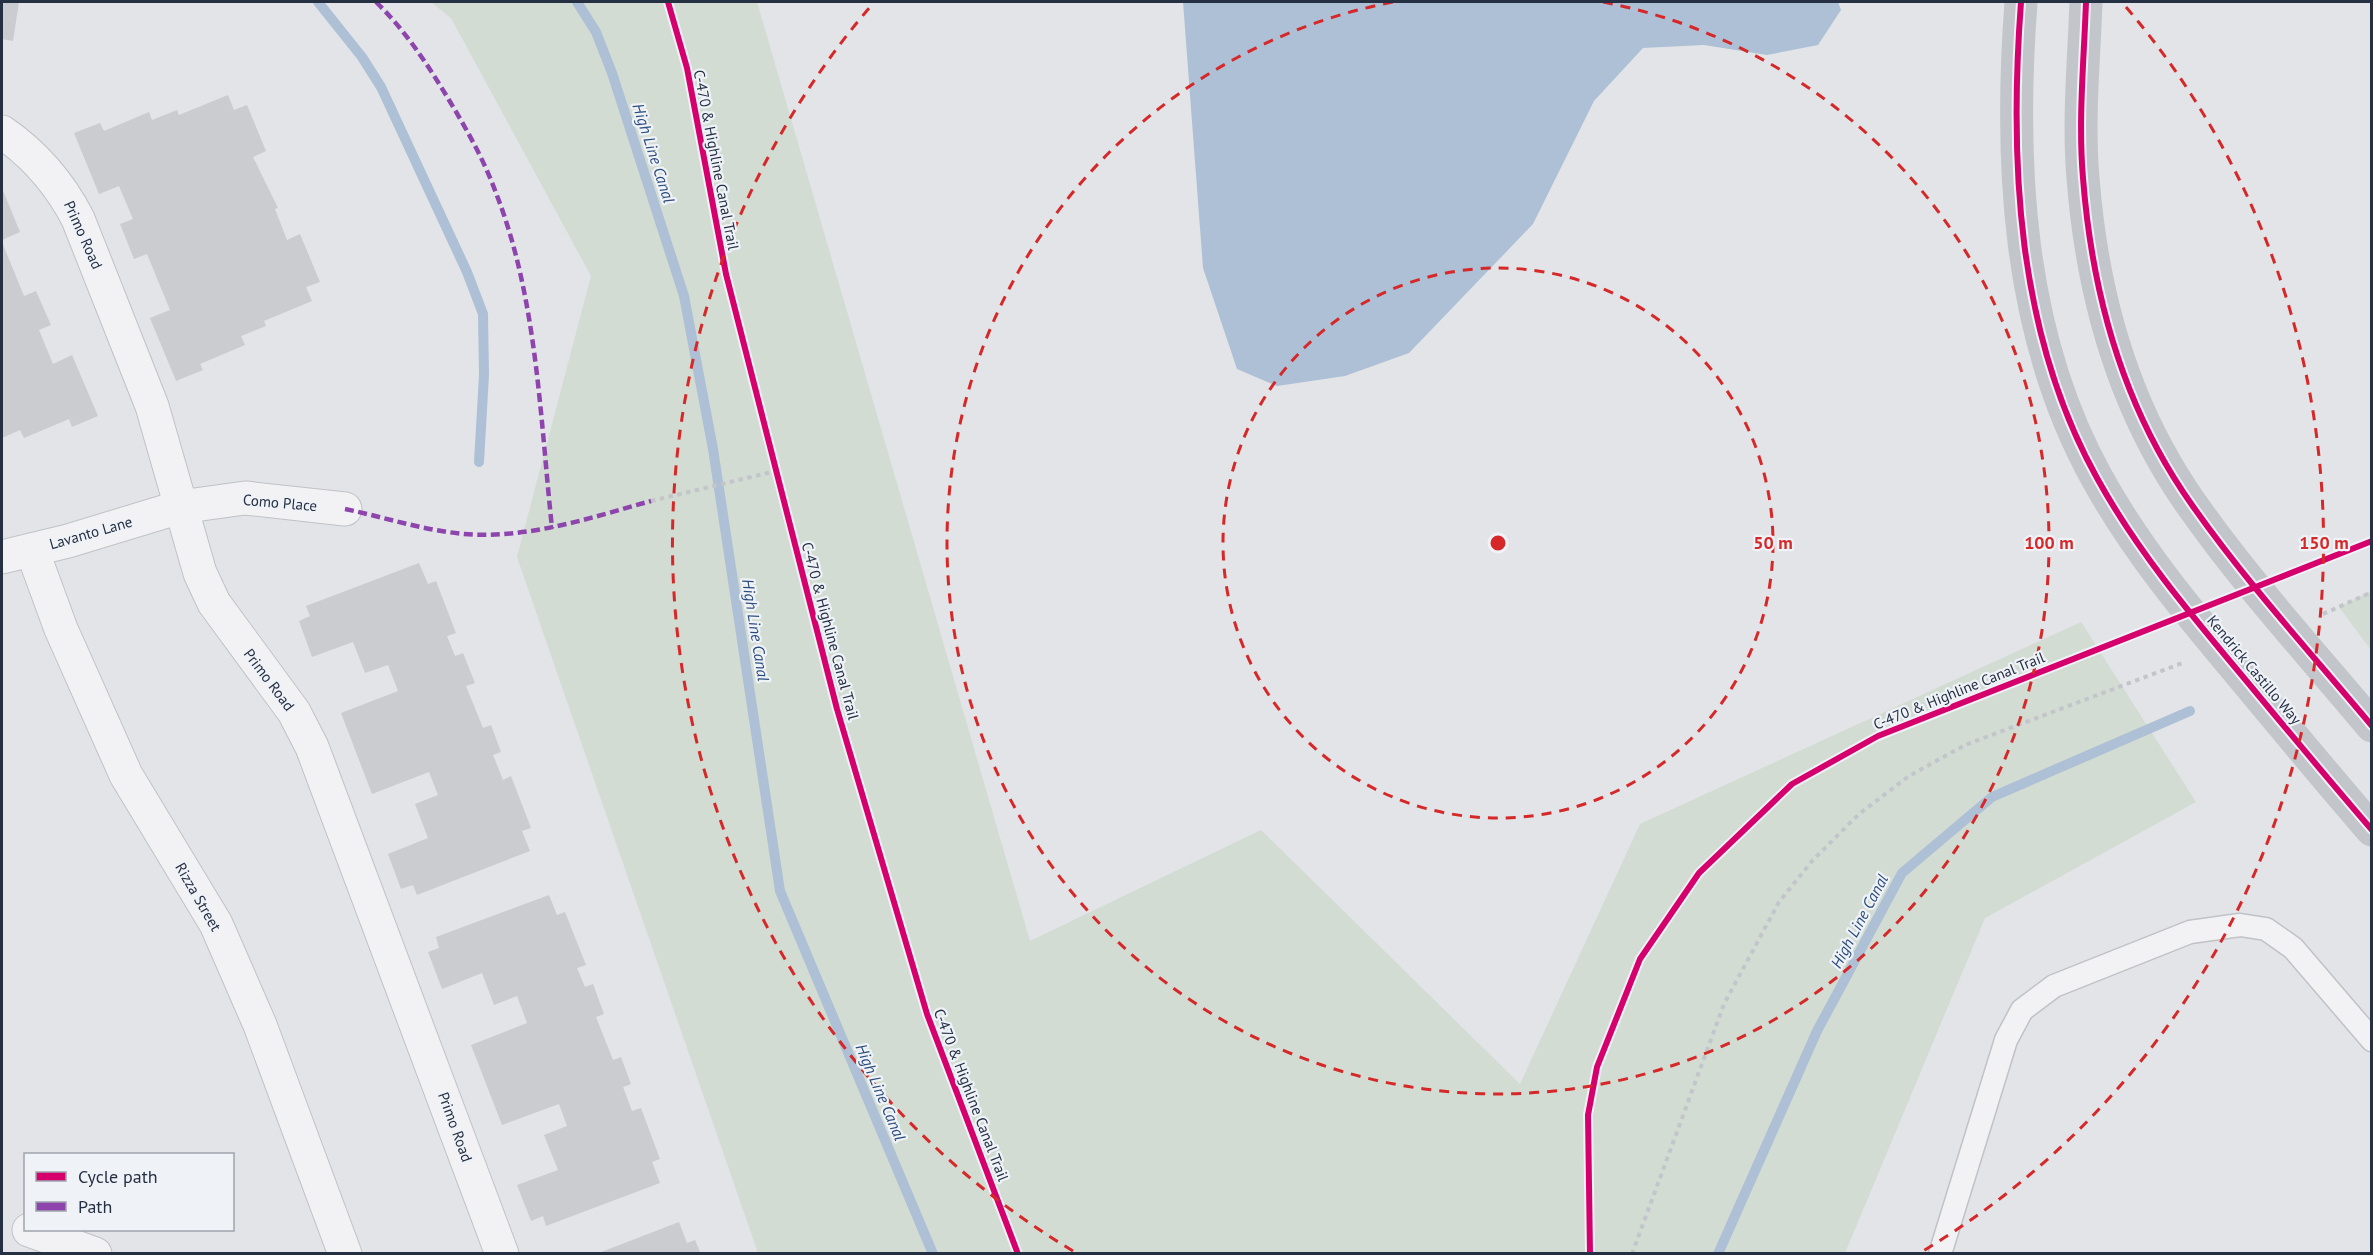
<svg xmlns="http://www.w3.org/2000/svg" width="2373" height="1255" font-family="'PT Sans',sans-serif">
<style>
.green{fill:#d2dcd2}
.water{fill:#aec0d6}
.lines{fill:none;stroke-linecap:round;stroke-linejoin:round}
.stream{stroke:#aec0d6;stroke-width:10}
.building{fill:#caccd0}
.service-casing{stroke:#c0c2c5;stroke-width:25}
.minor-casing{stroke:#c0c2c5;stroke-width:35}
.path{stroke:#c3c5cb;stroke-width:4;stroke-dasharray:4.5 4.5;stroke-linecap:butt}
.service{stroke:#f2f2f4;stroke-width:22}
.minor{stroke:#f2f2f4;stroke-width:33}
.secondary{stroke:#c2c5ca;stroke-width:33}
.quiet{stroke:#8e44ad;stroke-width:4.5;stroke-dasharray:9 4.5;stroke-linecap:butt}
.cycleway-casing{stroke:#eff2f7;stroke-width:10}
.cycleway{stroke:#d6006c;stroke-width:6}
.ring{fill:none;stroke:#d62828;stroke-width:3;stroke-dasharray:10 8}
.labels{text-anchor:middle;stroke-width:4.5;stroke-linejoin:round;paint-order:stroke}
.street-label{font-size:15px;fill:#263043;stroke:#eff2f7}
.water-label{font-size:16px;font-style:italic;fill:#2c4d7c;stroke:#eff2f7}
.centre{fill:#d62828;stroke:#eff2f7;stroke-width:3}
.ring-label{font-size:18px;text-anchor:middle;font-weight:bold;fill:#d62828;stroke:#eff2f7;stroke-width:4.5;stroke-linejoin:round;paint-order:stroke}
</style>
<rect width="100%" height="100%" fill="#e2e4e7"/>
<!-- green -->
<g class="green">
<path d="M 431,2 L 757,2 L 1030,941 L 1261,830 L 1520,1084 L 1640,824 L 2081,622 L 2196,802 L 1985,918 L 1845,1253 L 758,1253 L 517,557 L 591,276 L 451,18 Z"/>
<path d="M 2371,591 L 2371,650 L 2339,607 Z"/>
</g>
<!-- water -->
<path class="water" d="M 1183,2 L 1838,2 L 1841,10 L 1818,45 L 1767,55 L 1704,45 L 1643,48 L 1594,101 L 1533,224 L 1409,353 L 1345,376 L 1277,386 L 1237,369 L 1203,268 Z"/>
<g class="lines">
<!-- stream -->
<g class="stream">
<path d="M 318,2 L 362,57 L 381,87 L 467,272 L 483,314 L 484,375 L 479,462"/>
<path d="M 577,2 L 596,32 L 612,73 L 684,296 L 713,449 L 780,891 L 933,1254"/>
<path d="M 1718,1254 L 1817,1031 L 1902,873 L 1992,797 L 2190,711"/>
</g>
</g>
<!-- building -->
<g class="building">
<path d="M 2,2 L 19,2 L 13,41 L 2,39 Z"/>
<path d="M 228,95 L 234,110 L 247,105 L 266,151 L 253,157 L 278,208 L 275,209 L 287,240 L 300,234 L 320,282 L 306,287 L 312,301 L 264,321 L 266,326 L 241,336 L 245,345 L 200,364 L 203,370 L 176,381 L 150,318 L 170,310 L 147,254 L 134,259 L 120,224 L 133,219 L 119,186 L 99,194 L 74,133 L 100,123 L 104,131 L 149,112 L 152,120 L 177,110 L 179,115 Z"/>
<path d="M 2,188 L 20,232 L 2,240 Z"/>
<path d="M 2,242 L 24,296 L 36,291 L 51,325 L 39,330 L 53,364 L 72,355 L 98,416 L 72,427 L 69,419 L 24,438 L 20,430 L 2,438 Z"/>
<path d="M 419,563 L 428,584 L 436,581 L 456,633 L 447,636 L 455,656 L 463,653 L 475,683 L 466,686 L 483,728 L 491,725 L 501,752 L 493,755 L 503,780 L 511,776 L 531,828 L 522,831 L 530,851 L 417,895 L 413,885 L 401,889 L 388,854 L 428,838 L 415,804 L 438,795 L 429,772 L 372,794 L 341,713 L 398,691 L 388,665 L 365,673 L 353,642 L 312,657 L 299,621 L 310,616 L 306,606 Z"/>
<path d="M 549,895 L 557,915 L 565,912 L 586,965 L 577,968 L 585,987 L 593,984 L 604,1014 L 596,1017 L 613,1060 L 621,1057 L 631,1084 L 623,1087 L 632,1111 L 641,1108 L 660,1159 L 652,1162 L 660,1183 L 546,1226 L 543,1216 L 531,1221 L 517,1185 L 558,1170 L 544,1135 L 567,1126 L 559,1104 L 502,1125 L 471,1045 L 527,1023 L 517,996 L 494,1005 L 482,973 L 442,989 L 428,952 L 439,948 L 436,937 Z"/>
<path d="M 679,1222 L 687,1243 L 695,1240 L 701,1254 L 596,1254 Z"/>
</g>
<g class="lines">
<defs>
<path id="service" d="M 1940,1254 L 2006,1040 L 2022,1010 L 2054,986 L 2190,932 L 2240,925 L 2266,929 L 2293,948 L 2372,1040"/>
<g id="minor">
<path d="M 2,132 C 34,154 60,184 78,219 L 152,406 L 200,573 L 214,603 L 294,712 L 312,747 L 502,1254"/>
<path d="M 32,550 L 61,629 L 126,775 L 216,924 L 260,1025 L 345,1254"/>
<path d="M 2,557 L 68,541 L 180,507 L 245,498 L 345,509"/>
<path d="M 29,1230 L 95,1254"/>
</g>
</defs>
<!-- service casing -->
<use href="#service" class="service-casing"/>
<!-- minor casing -->
<use href="#minor" class="minor-casing"/>
<!-- path -->
<g class="path">
<path d="M 651,501 L 776,471"/>
<path d="M 2323,614 L 2372,592"/>
<path d="M 1632,1254 L 1724,1004 L 1779,902 L 1813,860 L 1859,814 L 1909,776 L 1965,745 L 2185,662"/>
</g>
<!-- service -->
<use href="#service" class="service"/>
<!-- minor -->
<use href="#minor" class="minor"/>
<!-- secondary -->
<g class="secondary">
<path d="M 2021,2 C 2009,162 2017,334 2097,478 C 2136,549 2187,610 2239,672 C 2283,725 2327,778 2372,830"/>
<path d="M 2086,2 C 2084,60 2078,120 2083,178 C 2092,294 2124,409 2192,505 C 2246,582 2311,653 2372,726"/>
</g>
<!-- quiet -->
<g class="quiet">
<path d="M 376,2 C 405,30 428,65 449,100 C 467,130 484,160 496,193 C 537,298 540,416 552,528"/>
<path d="M 345,509 C 379,516 413,527 448,532 C 517,543 586,519 651,501"/>
</g>
<defs>
<g id="cycleway">
<path d="M 668,2 L 687,68 L 726,274 L 837,709 L 927,1014 L 1018,1254"/>
<path d="M 2021,2 C 2009,162 2017,334 2097,478 C 2136,549 2187,610 2239,672 C 2283,725 2327,778 2372,830"/>
<path d="M 2086,2 C 2084,60 2078,120 2083,178 C 2092,294 2124,409 2192,505 C 2246,582 2311,653 2372,726"/>
<path d="M 1590,1254 L 1588,1115 L 1597,1067 L 1640,959 L 1699,873 L 1792,784 L 1878,736 L 2372,541"/>
</g>
</defs>
<!-- cycleway casing -->
<use href="#cycleway" class="cycleway-casing"/>
<!-- cycleway -->
<use href="#cycleway" class="cycleway"/>
</g>
<!-- distance rings -->
<g class="ring">
<circle cx="1498" cy="543" r="275"/>
<path d="M1603 2A551 551 0 1 1 1393 2"/>
<path d="M1073 1251A826 826 0 0 1 870 7M2126 7A826 826 0 0 1 1923 1251"/>
</g>
<g class="labels">
<!-- street labels -->
<g class="street-label">
<text transform="translate(716 160) rotate(79)" y="5">C-470 &amp; Highline Canal Trail</text>
<text transform="translate(83 235) rotate(66)" y="5">Primo Road</text>
<text transform="translate(280 503) rotate(5)" y="5">Como Place</text>
<text transform="translate(91 533) rotate(-16)" y="5">Lavanto Lane</text>
<text transform="translate(830 631) rotate(75)" y="5">C-470 &amp; Highline Canal Trail</text>
<text transform="translate(2254 670) rotate(50)" y="5">Kendrick Castillo Way</text>
<text transform="translate(269 680) rotate(53)" y="5">Primo Road</text>
<text transform="translate(1959 691) rotate(-22)" y="5">C-470 &amp; Highline Canal Trail</text>
<text transform="translate(198 897) rotate(60)" y="5">Rizza Street</text>
<text transform="translate(971 1095) rotate(69)" y="5">C-470 &amp; Highline Canal Trail</text>
<text transform="translate(455 1127) rotate(70)" y="5">Primo Road</text>
</g>
<!-- water labels -->
<g class="water-label">
<text transform="translate(654 153) rotate(72)" y="6">High Line Canal</text>
<text transform="translate(756 630) rotate(81)" y="6">High Line Canal</text>
<text transform="translate(1859 921) rotate(-62)" y="6">High Line Canal</text>
<text transform="translate(881 1092) rotate(67)" y="6">High Line Canal</text>
</g>
</g>
<circle cx="1498" cy="543" r="9" class="centre"/>
<g class="ring-label">
<text x="1773" y="549">50 m</text>
<text x="2049" y="549">100 m</text>
<text x="2324" y="549">150 m</text>
</g>
<!-- border -->
<rect width="2373" height="1255" fill="none" stroke="#263043" stroke-width="6"/>
<!-- legend -->
<rect x="24" y="1153" width="210" height="78" fill="#eff2f7" stroke="#9fa4af" stroke-width="1.5"/>
<rect x="36" y="1172" width="30" height="9" fill="#d6006c" stroke="#9fa4af" stroke-width="1.5"/>
<text x="78" y="1183" font-size="18" fill="#263043">Cycle path</text>
<rect x="36" y="1202" width="30" height="9" fill="#8e44ad" stroke="#9fa4af" stroke-width="1.5"/>
<text x="78" y="1213" font-size="18" fill="#263043">Path</text>
</svg>
